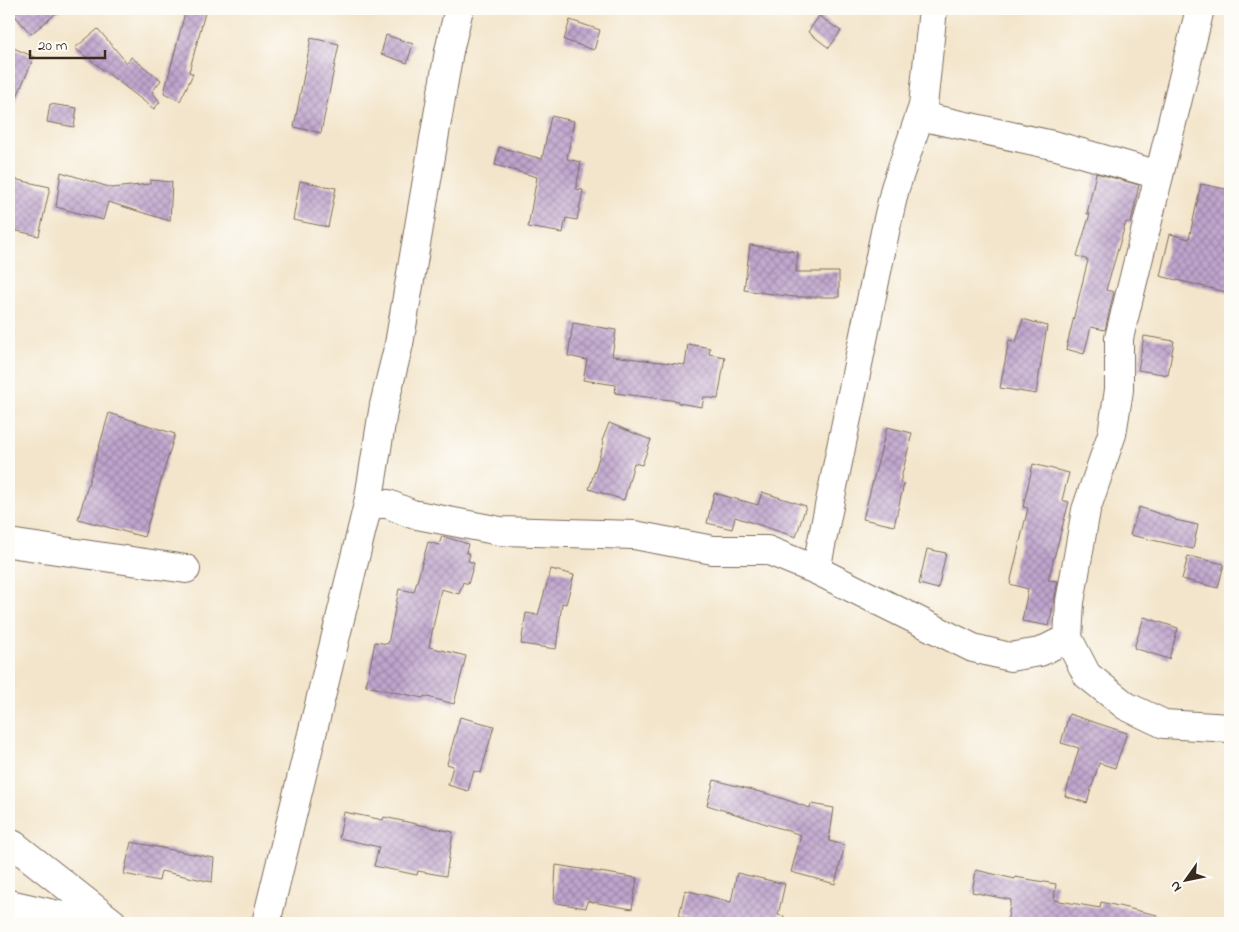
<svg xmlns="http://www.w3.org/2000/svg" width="1239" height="932" font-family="'Indie Flower',sans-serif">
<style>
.building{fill:url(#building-cross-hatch)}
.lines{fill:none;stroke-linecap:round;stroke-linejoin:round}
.minor-casing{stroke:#7b6b5b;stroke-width:30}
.minor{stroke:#fff;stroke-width:28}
</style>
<defs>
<pattern id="building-cross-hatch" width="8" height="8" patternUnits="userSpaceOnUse" patternTransform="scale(1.25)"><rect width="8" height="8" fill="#bfa4cd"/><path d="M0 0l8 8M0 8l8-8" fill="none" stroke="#9c86a6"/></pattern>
</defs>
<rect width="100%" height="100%" fill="#fdfcf7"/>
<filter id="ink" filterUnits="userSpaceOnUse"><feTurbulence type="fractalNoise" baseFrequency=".02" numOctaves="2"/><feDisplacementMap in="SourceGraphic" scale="10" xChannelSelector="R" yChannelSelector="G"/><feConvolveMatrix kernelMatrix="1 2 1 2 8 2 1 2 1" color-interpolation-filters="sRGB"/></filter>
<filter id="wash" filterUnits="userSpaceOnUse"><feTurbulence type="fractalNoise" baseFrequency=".0096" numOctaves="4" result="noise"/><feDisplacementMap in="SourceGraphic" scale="20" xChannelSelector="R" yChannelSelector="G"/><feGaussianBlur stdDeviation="1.12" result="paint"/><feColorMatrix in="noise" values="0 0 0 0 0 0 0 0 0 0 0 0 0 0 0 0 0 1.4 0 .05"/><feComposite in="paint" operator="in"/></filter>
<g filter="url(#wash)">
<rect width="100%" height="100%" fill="#f3e5cb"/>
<g id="blocks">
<!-- building -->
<g class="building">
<path d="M 9,9 L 61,9 L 31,34 Z"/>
<path d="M 186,9 L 206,9 L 189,72 L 193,74 L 180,101 L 164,93 Z"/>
<path d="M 819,16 L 841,31 L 829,48 L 808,32 Z"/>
<path d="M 570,20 L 600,30 L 594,50 L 564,40 Z"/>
<path d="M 98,29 L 127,63 L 131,57 L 161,80 L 152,92 L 160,102 L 154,109 L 75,48 Z"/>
<path d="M 386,35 L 413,44 L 407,63 L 381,54 Z"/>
<path d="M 311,38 L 339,44 L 321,133 L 294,127 Z"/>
<path d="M 9,46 L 34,57 L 9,115 Z"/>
<path d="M 50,104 L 77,108 L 74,127 L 47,122 Z"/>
<path d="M 551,116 L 574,121 L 567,159 L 581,162 L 576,189 L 583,190 L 577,220 L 566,218 L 563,233 L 528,227 L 537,177 L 495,165 L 499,147 L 542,159 Z"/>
<path d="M 61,172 L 112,188 L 150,184 L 150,180 L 172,182 L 170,221 L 108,202 L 103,220 L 56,207 Z"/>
<path d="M 1096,173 L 1139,185 L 1131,223 L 1126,222 L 1106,290 L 1114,292 L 1105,330 L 1091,327 L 1084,354 L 1066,349 L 1088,260 L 1077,256 L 1090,214 L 1087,214 Z"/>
<path d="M 9,178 L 50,187 L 39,236 L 9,229 Z"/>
<path d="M 300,181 L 336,188 L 328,227 L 293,220 Z"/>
<path d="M 1201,184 L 1230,190 L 1230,293 L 1160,276 L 1170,234 L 1189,239 Z"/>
<path d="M 750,245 L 798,252 L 796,272 L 839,272 L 839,297 L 794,297 L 744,290 Z"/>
<path d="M 1023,319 L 1047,326 L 1036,394 L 1000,388 L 1009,340 L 1016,342 Z"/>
<path d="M 573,323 L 616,330 L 612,356 L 685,365 L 688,344 L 710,348 L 709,354 L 725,357 L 718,399 L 704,397 L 702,407 L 678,403 L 678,401 L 615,393 L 616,385 L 583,380 L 587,360 L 568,356 Z"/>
<path d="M 1144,336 L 1174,341 L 1168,375 L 1138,370 Z"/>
<path d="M 109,413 L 175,434 L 144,537 L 78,519 Z"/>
<path d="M 609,423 L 651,440 L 642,465 L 634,463 L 624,500 L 589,489 L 604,442 L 602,441 Z"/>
<path d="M 887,427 L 912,433 L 900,483 L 904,484 L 894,526 L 863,519 Z"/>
<path d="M 1033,464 L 1069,473 L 1062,500 L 1069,502 L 1048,580 L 1058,581 L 1049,626 L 1022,621 L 1028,589 L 1010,584 L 1028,508 L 1023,507 Z"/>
<path d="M 762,492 L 806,506 L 796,537 L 735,517 L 732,529 L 707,523 L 714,493 L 758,505 Z"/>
<path d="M 1139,507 L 1175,519 L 1175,520 L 1198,525 L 1193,549 L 1130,535 Z"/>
<path d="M 442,536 L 468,544 L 466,552 L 470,554 L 468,561 L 474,563 L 468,584 L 463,582 L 459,594 L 441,589 L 429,647 L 466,656 L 454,704 L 424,696 L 423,698 L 366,686 L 375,642 L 388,644 L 399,589 L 414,592 L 428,542 L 439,545 Z"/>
<path d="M 927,549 L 946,553 L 938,589 L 919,584 Z"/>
<path d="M 1188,556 L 1224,564 L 1218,588 L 1182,579 Z"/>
<path d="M 551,569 L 574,575 L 566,604 L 562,603 L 556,649 L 521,644 L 526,613 L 538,615 Z"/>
<path d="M 1144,617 L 1178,628 L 1169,659 L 1134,648 Z"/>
<path d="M 1069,714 L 1127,733 L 1115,768 L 1099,763 L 1087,803 L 1065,796 L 1079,748 L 1061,743 Z"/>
<path d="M 460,717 L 494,726 L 481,773 L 474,771 L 468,791 L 448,785 L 453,766 L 447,764 Z"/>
<path d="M 714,780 L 772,795 L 810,808 L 811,804 L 834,808 L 829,841 L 845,845 L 835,884 L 791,872 L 801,835 L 707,805 Z"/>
<path d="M 344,812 L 383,820 L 384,817 L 453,832 L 446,876 L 418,871 L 417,875 L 374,866 L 379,847 L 339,838 Z"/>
<path d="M 131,842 L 214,858 L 212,882 L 161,871 L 159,881 L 124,874 Z"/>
<path d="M 556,865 L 637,878 L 632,909 L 587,901 L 586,908 L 557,903 L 554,901 Z"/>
<path d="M 976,870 L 1015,879 L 1015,877 L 1056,884 L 1054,900 L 1100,908 L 1101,902 L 1157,915 L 1156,923 L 1007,923 L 1011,900 L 972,892 Z"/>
<path d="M 737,873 L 785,884 L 778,915 L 784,916 L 784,923 L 704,923 L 679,916 L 685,890 L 731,902 Z"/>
</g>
</g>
</g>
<g filter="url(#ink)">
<use href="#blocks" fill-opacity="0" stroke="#7b6b5b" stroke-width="1"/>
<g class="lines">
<defs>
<g id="minor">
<path d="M 1200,9 L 1119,338 L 1119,390 L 1112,434 L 1086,510 L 1070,602 L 1068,638 L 1087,675 L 1126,706 L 1164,724 L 1230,728"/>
<path d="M 920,116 L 1057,146 L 1159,175"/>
<path d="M 368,504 L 388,504 L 412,514 L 500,531 L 634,535 L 713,550 L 767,550 L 816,570 L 973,648 L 1010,657 L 1040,652 L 1068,638"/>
<path d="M 9,543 L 186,569"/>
<path d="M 816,570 L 885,232 L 895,188 L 923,106 L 933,9"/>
<path d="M 9,843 L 14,845 L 113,923"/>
<path d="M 9,904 L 93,923"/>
<path d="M 266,923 L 368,504 L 384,405 L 399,344 L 449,51 L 459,9"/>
</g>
</defs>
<!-- minor casing -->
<use href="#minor" class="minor-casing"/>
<!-- minor -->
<use href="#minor" class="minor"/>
</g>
</g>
<!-- margin -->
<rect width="1239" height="932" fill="none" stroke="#fdfcf7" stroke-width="30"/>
<!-- north arrow -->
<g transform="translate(1186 880) rotate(237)" stroke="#fdfcf7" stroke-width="4" paint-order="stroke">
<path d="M0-4L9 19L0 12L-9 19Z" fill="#3b2a1e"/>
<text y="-8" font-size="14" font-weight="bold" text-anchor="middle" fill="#3b2a1e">N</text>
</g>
<!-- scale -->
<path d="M30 50v8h75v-8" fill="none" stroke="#3b2a1e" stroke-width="2.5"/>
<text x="38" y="50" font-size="15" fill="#3b2a1e" stroke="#fdfcf7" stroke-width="4" paint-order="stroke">20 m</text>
</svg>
